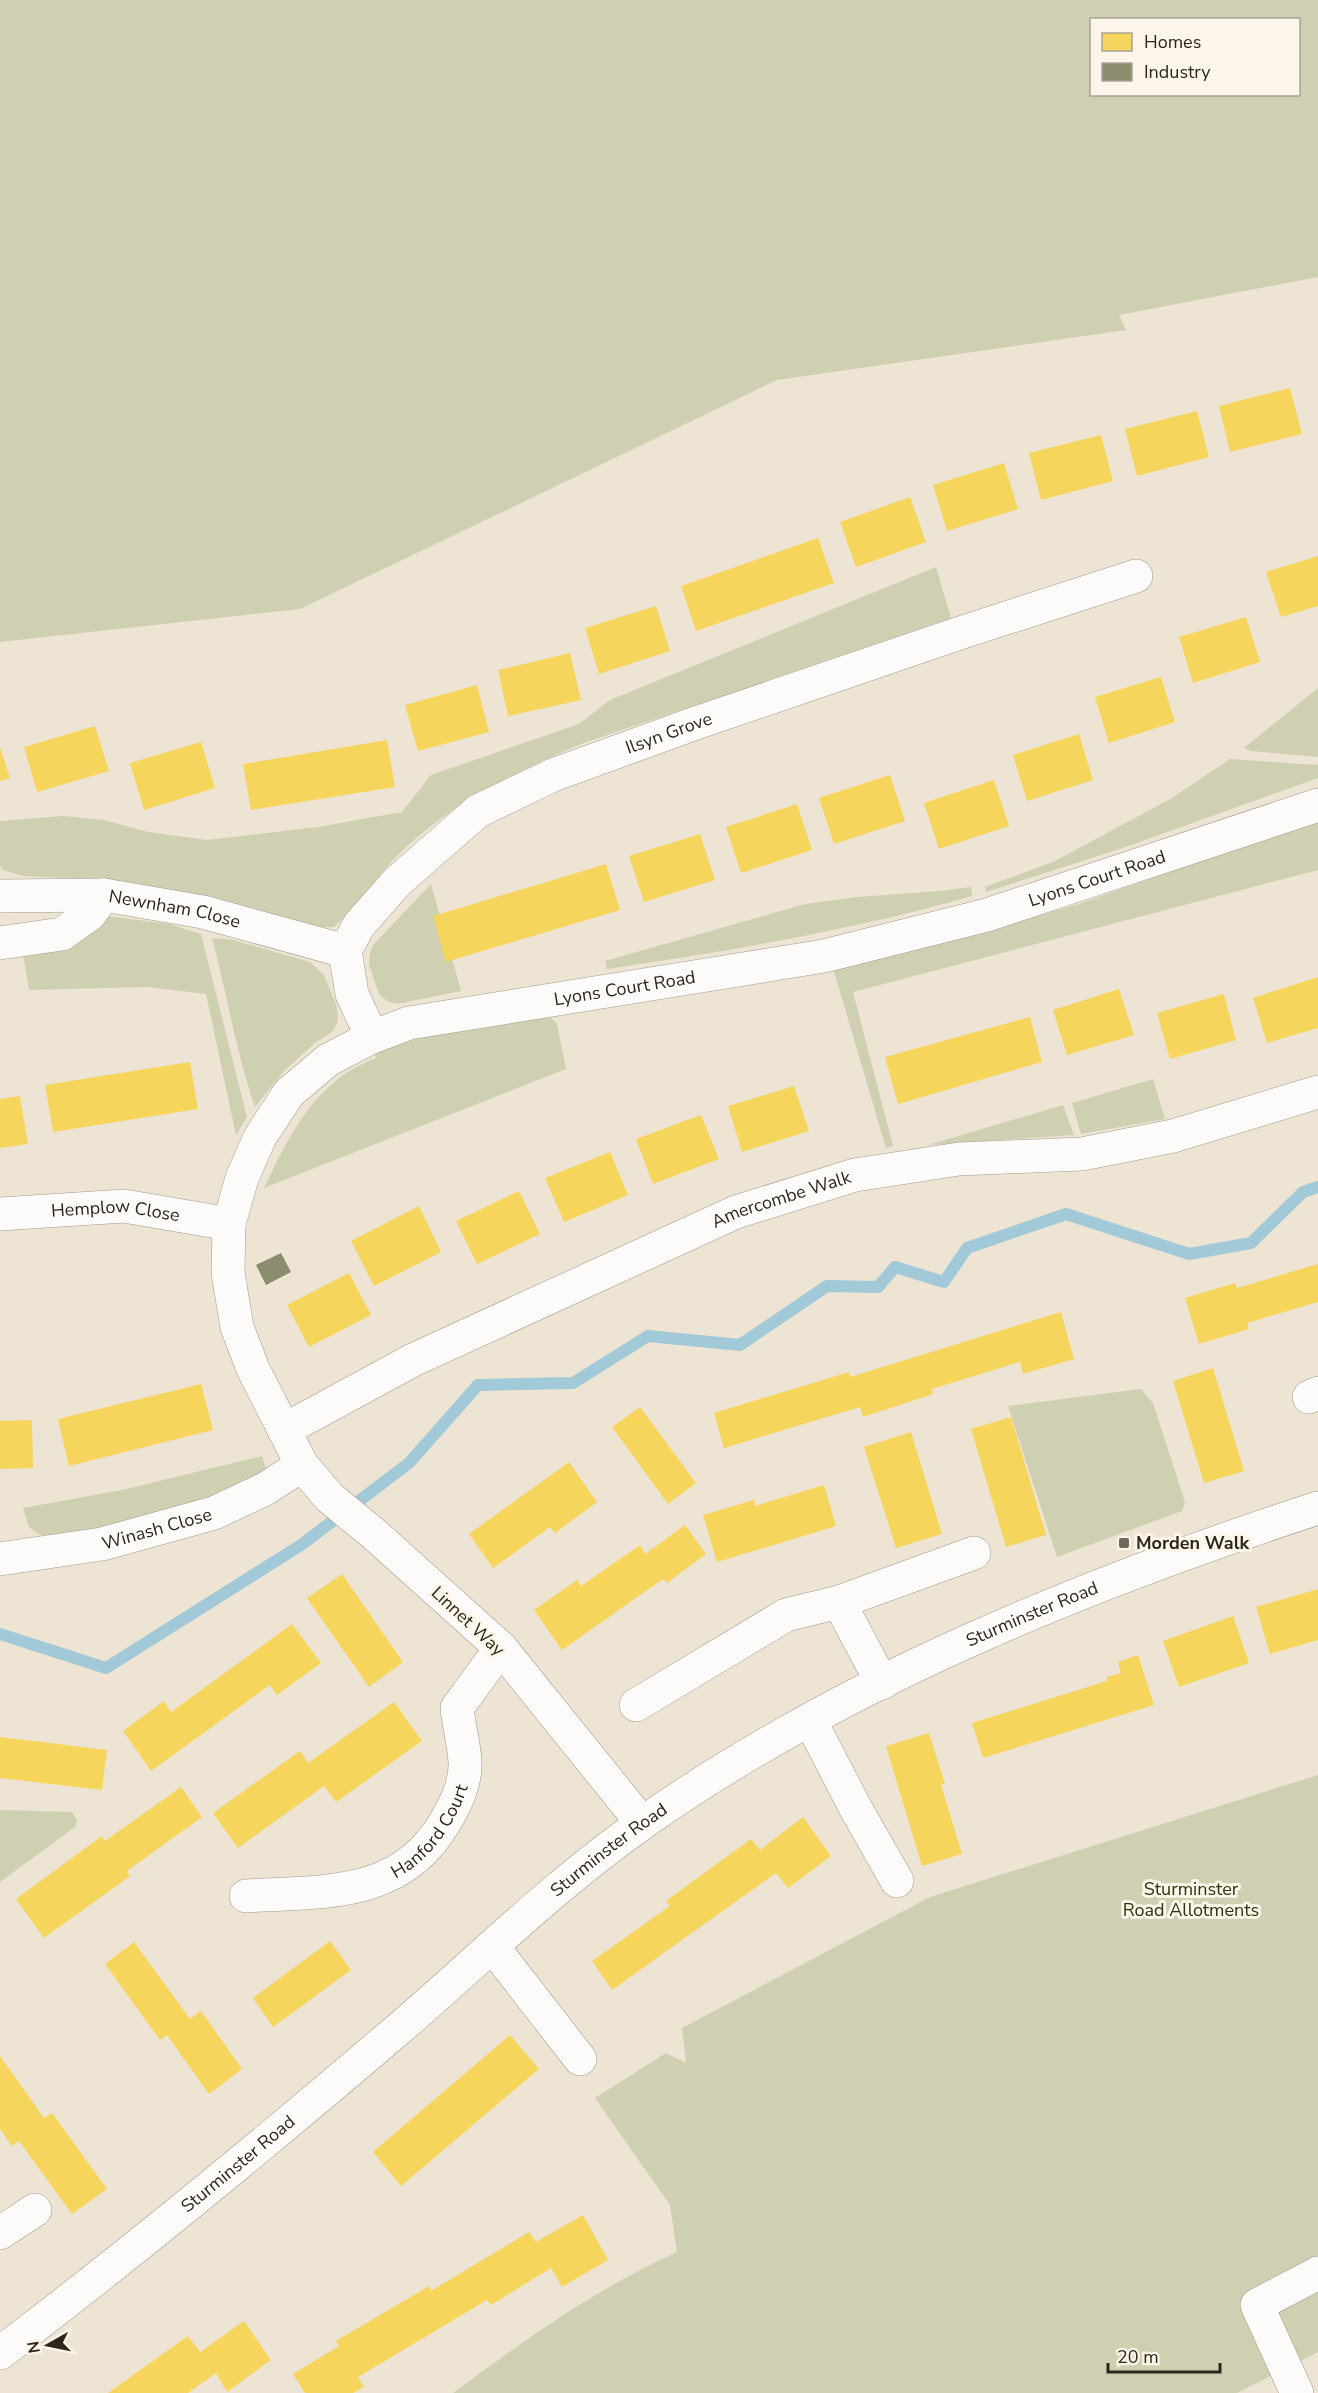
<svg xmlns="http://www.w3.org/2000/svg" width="1318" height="2393" font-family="'Nunito Sans',sans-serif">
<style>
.green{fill:#ced0b1;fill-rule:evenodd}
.homes{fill:#f6d55c}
.industry{fill:#8c8c6e}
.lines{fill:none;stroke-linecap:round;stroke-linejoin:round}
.stream{stroke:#a2c9d7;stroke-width:12}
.minor-casing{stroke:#a0998c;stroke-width:34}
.minor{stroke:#fcfbf9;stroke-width:33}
.poi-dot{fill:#71685c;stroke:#fcf5e9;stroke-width:2}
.labels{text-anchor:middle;stroke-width:6;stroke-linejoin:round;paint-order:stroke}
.street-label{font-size:18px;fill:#2d261b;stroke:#fcf5e9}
.poi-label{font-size:18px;font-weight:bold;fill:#2d261b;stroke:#fcf5e9;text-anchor:start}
.park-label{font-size:18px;fill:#2c350d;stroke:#fcf5e9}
</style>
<rect width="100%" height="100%" fill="#eee4d4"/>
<!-- green -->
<g class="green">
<path d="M 0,0 L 1318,0 L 1318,277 L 1119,315 L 1126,330 L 777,380 L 300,609 L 0,642 ZM 1092,20 L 1298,20 L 1298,94 L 1092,94 Z"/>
<path d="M 936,567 L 951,618 L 584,743 C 518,770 450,803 398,855 C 379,874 363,898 344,918 L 334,927 L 318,927 L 220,899 L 113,880 L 23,876 L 3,870 L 0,865 L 0,821 L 63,816 L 104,820 L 148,832 L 207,840 L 318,827 L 402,812 L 431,775 L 579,724 L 610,700 Z"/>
<path d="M 1318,688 L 1318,757 L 1252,751 L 1244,748 Z"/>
<path d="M 1230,759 L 1318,765 L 1318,778 L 1120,849 L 986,892 L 985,887 L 1053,862 L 1172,798 Z"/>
<path d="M 1318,819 L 1318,870 L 853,992 L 893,1146 L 886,1148 L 833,968 L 924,948 L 1079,904 Z"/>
<path d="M 431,884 L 461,991 L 397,1004 L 387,1001 L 379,994 L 369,965 L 370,953 L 373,945 Z"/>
<path d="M 971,887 L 972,896 C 853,930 730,951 607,969 L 605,961 L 805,904 L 858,897 L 939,891 Z"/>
<path d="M 107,916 L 169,924 L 201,934 L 247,1117 L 236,1135 L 206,994 L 147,987 L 29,990 L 23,955 Z"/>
<path d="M 212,938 L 233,940 L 310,962 L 324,975 L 336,1004 L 338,1015 L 337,1024 L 332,1032 L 315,1043 L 285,1070 L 255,1107 C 236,1052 227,994 212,938 Z"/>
<path d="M 549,1016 L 557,1024 L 566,1069 L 264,1188 C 284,1146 304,1104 343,1075 C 353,1068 365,1063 376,1058 L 373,1048 L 402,1036 Z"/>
<path d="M 1153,1079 L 1165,1119 L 1081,1134 L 1072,1103 Z"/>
<path d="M 1063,1105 L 1074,1135 L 928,1145 Z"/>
<path d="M 1141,1389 L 1153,1403 L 1185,1502 L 1182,1511 L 1057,1557 L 1008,1406 Z"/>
<path d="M 262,1456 L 267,1473 L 252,1485 L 162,1516 L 58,1540 L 38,1534 L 29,1527 L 23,1508 L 122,1490 Z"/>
<path d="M 1318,1775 L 1318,2352 L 1237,2393 L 453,2393 C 526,2339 594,2290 677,2252 L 670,2205 L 595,2098 L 666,2053 L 686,2063 L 682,2028 L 930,1897 Z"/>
<path d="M 0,1810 L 72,1812 L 77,1821 L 75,1827 L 0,1882 Z"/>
</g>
<!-- homes -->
<g class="homes">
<path d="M 1290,388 L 1302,434 L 1230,452 L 1219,406 Z"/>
<path d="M 1197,411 L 1209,457 L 1137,476 L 1125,429 Z"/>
<path d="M 1101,435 L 1113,481 L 1041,500 L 1029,453 Z"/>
<path d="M 1004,463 L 1018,509 L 947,531 L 933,485 Z"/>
<path d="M 910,497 L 926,542 L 856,567 L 840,522 Z"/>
<path d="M 818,538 L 834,583 L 696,631 L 681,586 Z"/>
<path d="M 1318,556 L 1318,606 L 1281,617 L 1266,572 Z"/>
<path d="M 656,606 L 670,651 L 599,674 L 585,628 Z"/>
<path d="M 1246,617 L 1260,662 L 1193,683 L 1179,637 Z"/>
<path d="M 570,653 L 581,700 L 508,716 L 498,670 Z"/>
<path d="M 1161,677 L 1175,722 L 1109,743 L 1095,697 Z"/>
<path d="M 477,685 L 489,732 L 418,751 L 405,705 Z"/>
<path d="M 95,726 L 109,771 L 37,792 L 24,747 Z"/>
<path d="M 1079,734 L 1093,780 L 1027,801 L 1013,755 Z"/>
<path d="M 387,740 L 395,787 L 251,810 L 243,764 Z"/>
<path d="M 201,742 L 215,788 L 144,810 L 130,763 Z"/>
<path d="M 0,747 L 10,778 L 0,781 Z"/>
<path d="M 890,775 L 905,821 L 834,844 L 819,798 Z"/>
<path d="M 994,780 L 1009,826 L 939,849 L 924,803 Z"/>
<path d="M 797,804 L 812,850 L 741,873 L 726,827 Z"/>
<path d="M 700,834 L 715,880 L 644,902 L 629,856 Z"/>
<path d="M 606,864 L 620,910 L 446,962 L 433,916 Z"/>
<path d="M 1318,977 L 1318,1028 L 1267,1043 L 1253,998 Z"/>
<path d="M 1119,989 L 1134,1035 L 1067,1055 L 1053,1010 Z"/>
<path d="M 1224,994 L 1236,1040 L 1170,1059 L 1157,1013 Z"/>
<path d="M 1030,1017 L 1042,1062 L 898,1104 L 885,1057 Z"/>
<path d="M 190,1062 L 198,1109 L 53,1132 L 45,1085 Z"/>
<path d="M 794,1086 L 809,1131 L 742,1152 L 728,1106 Z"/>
<path d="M 20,1096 L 28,1144 L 0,1148 L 0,1099 Z"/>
<path d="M 701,1115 L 719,1159 L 653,1184 L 636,1139 Z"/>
<path d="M 610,1152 L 628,1195 L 564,1222 L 545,1178 Z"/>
<path d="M 519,1191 L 540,1234 L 477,1264 L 456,1221 Z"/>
<path d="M 419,1206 L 441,1252 L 374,1286 L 351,1241 Z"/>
<path d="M 1318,1264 L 1318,1302 L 1247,1323 L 1249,1329 L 1199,1344 L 1185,1298 L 1235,1283 L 1237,1288 Z"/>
<path d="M 349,1273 L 371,1315 L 309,1347 L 287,1305 Z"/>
<path d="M 1061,1312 L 1074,1359 L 1023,1374 L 1020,1362 L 932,1389 L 933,1394 L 863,1417 L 860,1407 L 724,1448 L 714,1413 L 849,1372 L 850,1377 Z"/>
<path d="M 1213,1368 L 1244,1471 L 1204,1483 L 1173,1381 Z"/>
<path d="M 201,1384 L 213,1430 L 69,1466 L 58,1419 Z"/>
<path d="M 640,1407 L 696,1483 L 668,1504 L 612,1427 Z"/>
<path d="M 1011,1417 L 1046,1535 L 1006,1547 L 971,1429 Z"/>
<path d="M 32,1420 L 33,1468 L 0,1469 L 0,1421 Z"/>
<path d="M 911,1432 L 942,1534 L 896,1548 L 864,1447 Z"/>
<path d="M 569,1462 L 597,1502 L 555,1533 L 550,1527 L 493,1568 L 469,1534 Z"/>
<path d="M 824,1485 L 836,1526 L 717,1562 L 703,1515 L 754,1500 L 755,1506 Z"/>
<path d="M 685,1525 L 706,1554 L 667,1583 L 663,1579 L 562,1650 L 534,1610 L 577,1580 L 581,1586 L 640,1545 L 645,1554 Z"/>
<path d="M 342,1574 L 403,1662 L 369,1687 L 307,1598 Z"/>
<path d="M 1318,1589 L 1318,1640 L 1270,1654 L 1256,1607 Z"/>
<path d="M 1233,1616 L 1249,1663 L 1179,1687 L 1163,1641 Z"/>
<path d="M 292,1624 L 321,1663 L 277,1695 L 270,1685 L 151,1771 L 123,1731 L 164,1701 L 171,1712 Z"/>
<path d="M 1138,1655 L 1154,1705 L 983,1758 L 972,1723 L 1107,1681 L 1107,1677 L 1121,1673 L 1118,1662 Z"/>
<path d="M 394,1702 L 422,1741 L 336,1802 L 324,1786 L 238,1848 L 213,1813 L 300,1751 L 308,1763 Z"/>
<path d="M 929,1733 L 945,1784 L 941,1785 L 962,1854 L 922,1866 L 886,1746 Z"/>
<path d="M 0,1737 L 107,1750 L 102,1790 L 0,1778 Z"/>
<path d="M 181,1787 L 202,1817 L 127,1871 L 130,1876 L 44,1938 L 16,1899 L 102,1836 L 105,1841 Z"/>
<path d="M 803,1817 L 831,1856 L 788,1888 L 776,1873 L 612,1990 L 592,1961 L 670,1906 L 666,1901 L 751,1839 L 760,1850 Z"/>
<path d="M 330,1941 L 351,1970 L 273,2027 L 253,1998 Z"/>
<path d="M 134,1942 L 190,2019 L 201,2011 L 242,2069 L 209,2094 L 167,2035 L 160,2040 L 105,1964 Z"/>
<path d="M 510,2035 L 539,2069 L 401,2186 L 373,2152 Z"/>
<path d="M 0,2056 L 44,2118 L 52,2113 L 107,2189 L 72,2214 L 19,2141 L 12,2146 L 0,2129 Z"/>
<path d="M 583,2215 L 608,2260 L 562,2287 L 551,2268 L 491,2305 L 487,2300 L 358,2377 L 364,2387 L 353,2393 L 305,2393 L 293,2374 L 339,2346 L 336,2341 L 429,2286 L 431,2291 L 529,2232 L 536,2242 Z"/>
<path d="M 244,2321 L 271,2360 L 227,2392 L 216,2373 L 188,2393 L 108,2393 L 188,2336 L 200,2352 Z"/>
</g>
<!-- industry -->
<path class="industry" d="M 281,1253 L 291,1272 L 266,1285 L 256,1265 Z"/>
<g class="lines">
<!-- stream -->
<path class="stream" d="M 0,1634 L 106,1668 L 301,1545 L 409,1463 L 478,1385 L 573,1383 L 648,1336 L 740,1345 L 827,1286 L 878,1287 L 895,1267 L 944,1282 L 967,1248 L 1066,1214 L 1189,1254 L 1251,1243 L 1303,1192 L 1318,1187"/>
<defs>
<g id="minor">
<path id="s1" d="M 0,896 L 104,895 L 203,912 L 345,951"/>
<path d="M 0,943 L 62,934 L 90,914 L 104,895"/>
<path id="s2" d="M 372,1037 L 352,994 L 345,951 L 359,925 L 398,881 L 478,811 L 553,775 L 696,723 L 963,632 L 1136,576"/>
<path id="s3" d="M 0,1214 L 124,1206 L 229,1224"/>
<path d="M 1309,1397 L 1318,1393"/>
<path id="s4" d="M 284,1430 L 413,1360 L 736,1212 L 855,1175 L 959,1159 L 1082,1154 L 1173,1136 L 1318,1092"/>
<path id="s5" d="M 0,1559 L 102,1544 L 214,1513 L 265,1489 L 302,1465"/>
<path d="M 839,1602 L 882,1683"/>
<path d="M 636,1705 L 786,1615 L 839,1602 L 974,1553"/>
<path d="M 810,1720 L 856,1809 L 897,1881"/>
<path id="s6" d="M 642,1823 L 501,1648 L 374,1534 L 329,1497 L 302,1465 L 253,1369 L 237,1327 L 228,1273 L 229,1224 L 242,1178 L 260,1137 L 289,1093 L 328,1060 L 372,1037 L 409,1023 L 824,956 L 987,915 L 1318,805"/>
<path id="s7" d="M 246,1896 C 323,1891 400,1899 445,1822 C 455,1805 466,1784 465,1762 C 464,1744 459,1726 457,1708 L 501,1648"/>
<path d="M 493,1947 L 580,2059"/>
<path d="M 0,2233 L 35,2210"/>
<path id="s8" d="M 0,2353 C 137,2249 270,2139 401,2027 C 481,1958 557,1883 644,1822 C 845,1681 1085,1584 1318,1508"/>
<path d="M 1297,2393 L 1257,2305 L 1318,2273"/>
</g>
</defs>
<!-- minor casing -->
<use href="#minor" class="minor-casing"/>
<!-- minor -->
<use href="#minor" class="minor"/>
</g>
<!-- markers -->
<rect class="poi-dot" x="1118" y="1537" width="12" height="12" rx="3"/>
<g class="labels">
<!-- street labels -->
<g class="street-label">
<text dy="6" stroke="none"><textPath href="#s2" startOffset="492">Ilsyn Grove</textPath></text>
<text dy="6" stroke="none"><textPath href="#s6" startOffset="1742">Lyons Court Road</textPath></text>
<text dy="6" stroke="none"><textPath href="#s1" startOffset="176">Newnham Close</textPath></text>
<text dy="6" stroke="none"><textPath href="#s6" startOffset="1256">Lyons Court Road</textPath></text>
<text dy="6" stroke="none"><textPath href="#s4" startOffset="549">Amercombe Walk</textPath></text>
<text dy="6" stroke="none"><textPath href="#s3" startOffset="116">Hemplow Close</textPath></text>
<text dy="6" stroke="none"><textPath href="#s5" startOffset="160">Winash Close</textPath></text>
<text dy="6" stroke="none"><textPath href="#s8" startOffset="1276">Sturminster Road</textPath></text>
<text transform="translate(468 1621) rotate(43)" y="6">Linnet Way</text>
<text dy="6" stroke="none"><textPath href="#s7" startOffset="207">Hanford Court</textPath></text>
<text dy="6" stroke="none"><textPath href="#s8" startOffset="790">Sturminster Road</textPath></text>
<text dy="6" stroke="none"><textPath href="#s8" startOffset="304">Sturminster Road</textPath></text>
</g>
<!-- poi labels -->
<g class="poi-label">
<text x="1136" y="1549">Morden Walk</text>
</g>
<!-- park labels -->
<g class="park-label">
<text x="1191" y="1895">Sturminster<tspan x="1191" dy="21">Road Allotments</tspan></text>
</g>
</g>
<!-- legend -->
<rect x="1090" y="18" width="210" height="78" fill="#fcf5e9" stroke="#a9a297" stroke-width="1.5"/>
<rect x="1102" y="33" width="30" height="18" fill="#f6d55c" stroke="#a9a297" stroke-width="1.5"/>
<text x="1144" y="48" font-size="18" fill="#2d261b">Homes</text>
<rect x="1102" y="63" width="30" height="18" fill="#8c8c6e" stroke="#a9a297" stroke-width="1.5"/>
<text x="1144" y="78" font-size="18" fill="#2d261b">Industry</text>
<!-- north arrow -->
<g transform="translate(48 2345) rotate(261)" stroke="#fcf5e9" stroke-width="4.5" paint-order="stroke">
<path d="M0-4.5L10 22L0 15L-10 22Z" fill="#2d261b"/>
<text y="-9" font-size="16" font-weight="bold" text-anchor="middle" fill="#2d261b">N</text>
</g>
<!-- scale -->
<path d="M1108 2363v9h112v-9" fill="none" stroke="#2d261b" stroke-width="3"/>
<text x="1117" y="2363" font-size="18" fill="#2d261b" stroke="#fcf5e9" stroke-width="4.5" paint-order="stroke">20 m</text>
</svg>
